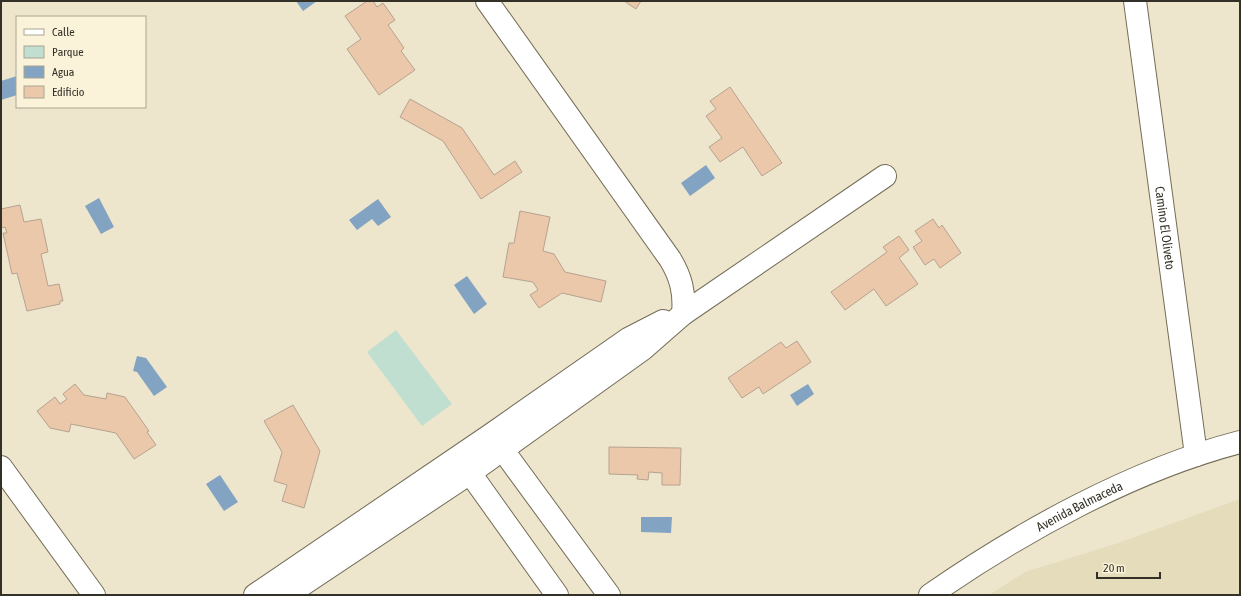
<svg xmlns="http://www.w3.org/2000/svg" width="1241" height="596" font-family="'Asap Condensed',sans-serif">
<style>
.built{fill:#e5dcbc}
.green{fill:#c1dfd0}
.water{fill:#82a3c1}
.building{fill:#ebc8a9;stroke:#b6a291}
.lines{fill:none;stroke-linecap:round;stroke-linejoin:round}
.minor-casing{stroke:#736c57;stroke-width:24}
.secondary-casing{stroke:#736c57;stroke-width:24}
.primary-casing{stroke:#736c57;stroke-width:24}
.minor{stroke:#fff;stroke-width:22}
.secondary{stroke:#fff;stroke-width:22}
.primary{stroke:#fff;stroke-width:22}
.labels{text-anchor:middle;stroke-width:4;stroke-linejoin:round;paint-order:stroke}
.street-label{font-size:13px;fill:#333127;stroke:#faf3da}
</style>
<rect width="100%" height="100%" fill="#ede6cd"/>
<!-- built -->
<path class="built" d="M 1240,499 L 1240,595 L 989,595 L 1025,572 L 1112,545 Z"/>
<!-- green -->
<path class="green" d="M 396,330 L 452,404 L 422,426 L 367,352 Z"/>
<!-- water -->
<g class="water">
<path d="M 296,1 L 317,1 L 303,11 Z"/>
<path d="M 17,76 L 17,95 L 1,100 L 1,81 Z"/>
<path d="M 706,165 L 715,178 L 690,196 L 681,183 Z"/>
<path d="M 99,198 L 114,227 L 101,234 L 85,206 Z"/>
<path d="M 378,199 L 391,217 L 378,226 L 372,219 L 357,230 L 349,220 Z"/>
<path d="M 467,276 L 487,304 L 474,314 L 454,285 Z"/>
<path d="M 137,356 L 146,358 L 167,387 L 154,396 L 137,372 L 133,371 Z"/>
<path d="M 808,384 L 814,394 L 797,406 L 790,395 Z"/>
<path d="M 220,475 L 238,502 L 224,511 L 206,484 Z"/>
<path d="M 641,517 L 672,517 L 671,533 L 641,532 Z"/>
</g>
<!-- building -->
<g class="building">
<path d="M 367,1 L 373,1 L 377,7 L 383,3 L 395,20 L 388,25 L 404,48 L 401,51 L 415,70 L 379,95 L 347,49 L 361,39 L 345,16 Z"/>
<path d="M 624,1 L 641,1 L 636,9 Z"/>
<path d="M 730,87 L 782,163 L 762,176 L 743,147 L 720,162 L 709,147 L 722,138 L 706,116 L 716,109 L 710,101 Z"/>
<path d="M 410,99 L 462,128 L 494,175 L 515,161 L 522,172 L 481,199 L 443,141 L 400,117 Z"/>
<path d="M 20,205 L 24,222 L 41,219 L 48,252 L 41,254 L 48,286 L 59,284 L 63,301 L 60,301 L 60,304 L 27,311 L 17,273 L 12,274 L 3,233 L 7,233 L 5,227 L 1,228 L 1,209 Z"/>
<path d="M 520,211 L 550,217 L 543,251 L 554,254 L 565,272 L 606,281 L 601,302 L 562,293 L 539,308 L 530,295 L 538,290 L 533,282 L 503,277 L 509,243 L 514,243 Z"/>
<path d="M 933,219 L 939,228 L 942,225 L 961,253 L 940,268 L 934,259 L 925,265 L 913,247 L 922,241 L 915,231 Z"/>
<path d="M 899,236 L 909,250 L 899,258 L 918,284 L 886,306 L 874,289 L 845,310 L 831,292 L 887,252 L 883,247 Z"/>
<path d="M 797,341 L 811,362 L 763,394 L 759,387 L 742,398 L 728,378 L 781,342 L 786,348 Z"/>
<path d="M 75,384 L 84,395 L 106,399 L 107,393 L 125,397 L 149,431 L 147,432 L 156,445 L 134,459 L 116,433 L 71,424 L 69,432 L 50,428 L 37,411 L 55,397 L 60,404 L 67,399 L 63,394 Z"/>
<path d="M 293,405 L 320,451 L 304,508 L 282,501 L 287,485 L 274,481 L 282,452 L 264,421 Z"/>
<path d="M 609,447 L 681,448 L 680,485 L 662,485 L 662,473 L 649,472 L 648,480 L 637,479 L 638,475 L 609,474 Z"/>
</g>
<g class="lines">
<defs>
<g id="minor">
<path d="M 487,1 L 670,259 C 681,277 685,293 683,314"/>
<path d="M 492,439 L 502,449 L 609,595"/>
<path d="M 465,459 L 470,473 L 557,595"/>
<path d="M 1,467 L 94,595"/>
<path d="M 255,595 L 489,436 L 628,339 L 663,321"/>
<path d="M 287,595 L 470,473 L 643,349 L 683,314 L 885,176"/>
</g>
<g id="secondary">
<path id="s1" d="M 1135,1 L 1196,455"/>
</g>
<g id="primary">
<path id="s2" d="M 930,595 C 1021,532 1132,470 1240,442"/>
</g>
</defs>
<!-- minor casing -->
<use href="#minor" class="minor-casing"/>
<!-- secondary casing -->
<use href="#secondary" class="secondary-casing"/>
<!-- primary casing -->
<use href="#primary" class="primary-casing"/>
<!-- minor -->
<use href="#minor" class="minor"/>
<!-- secondary -->
<use href="#secondary" class="secondary"/>
<!-- primary -->
<use href="#primary" class="primary"/>
</g>
<g class="labels">
<!-- street labels -->
<g class="street-label">
<text dy="5" stroke="none"><textPath href="#s1" startOffset="229">Camino El Oliveto</textPath></text>
<text dy="5" stroke="none"><textPath href="#s2" startOffset="174">Avenida Balmaceda</textPath></text>
</g>
</g>
<!-- border -->
<rect width="1241" height="596" fill="none" stroke="#333127" stroke-width="4"/>
<!-- legend -->
<rect x="16" y="16" width="130" height="92" fill="#faf3da" stroke="#aaa592"/>
<rect x="24" y="29" width="20" height="6" fill="#ffffff" stroke="#aaa592"/>
<text x="52" y="36" font-size="12" fill="#333127">Calle</text>
<rect x="24" y="46" width="20" height="12" fill="#c1dfd0" stroke="#aaa592"/>
<text x="52" y="56" font-size="12" fill="#333127">Parque</text>
<rect x="24" y="66" width="20" height="12" fill="#82a3c1" stroke="#aaa592"/>
<text x="52" y="76" font-size="12" fill="#333127">Agua</text>
<rect x="24" y="86" width="20" height="12" fill="#ebc8a9" stroke="#aaa592"/>
<text x="52" y="96" font-size="12" fill="#333127">Edificio</text>
<!-- scale -->
<path d="M1097 572v6h63v-6" fill="none" stroke="#333127" stroke-width="2"/>
<text x="1103" y="572" font-size="12" fill="#333127" stroke="#faf3da" stroke-width="3" paint-order="stroke">20 m</text>
</svg>
